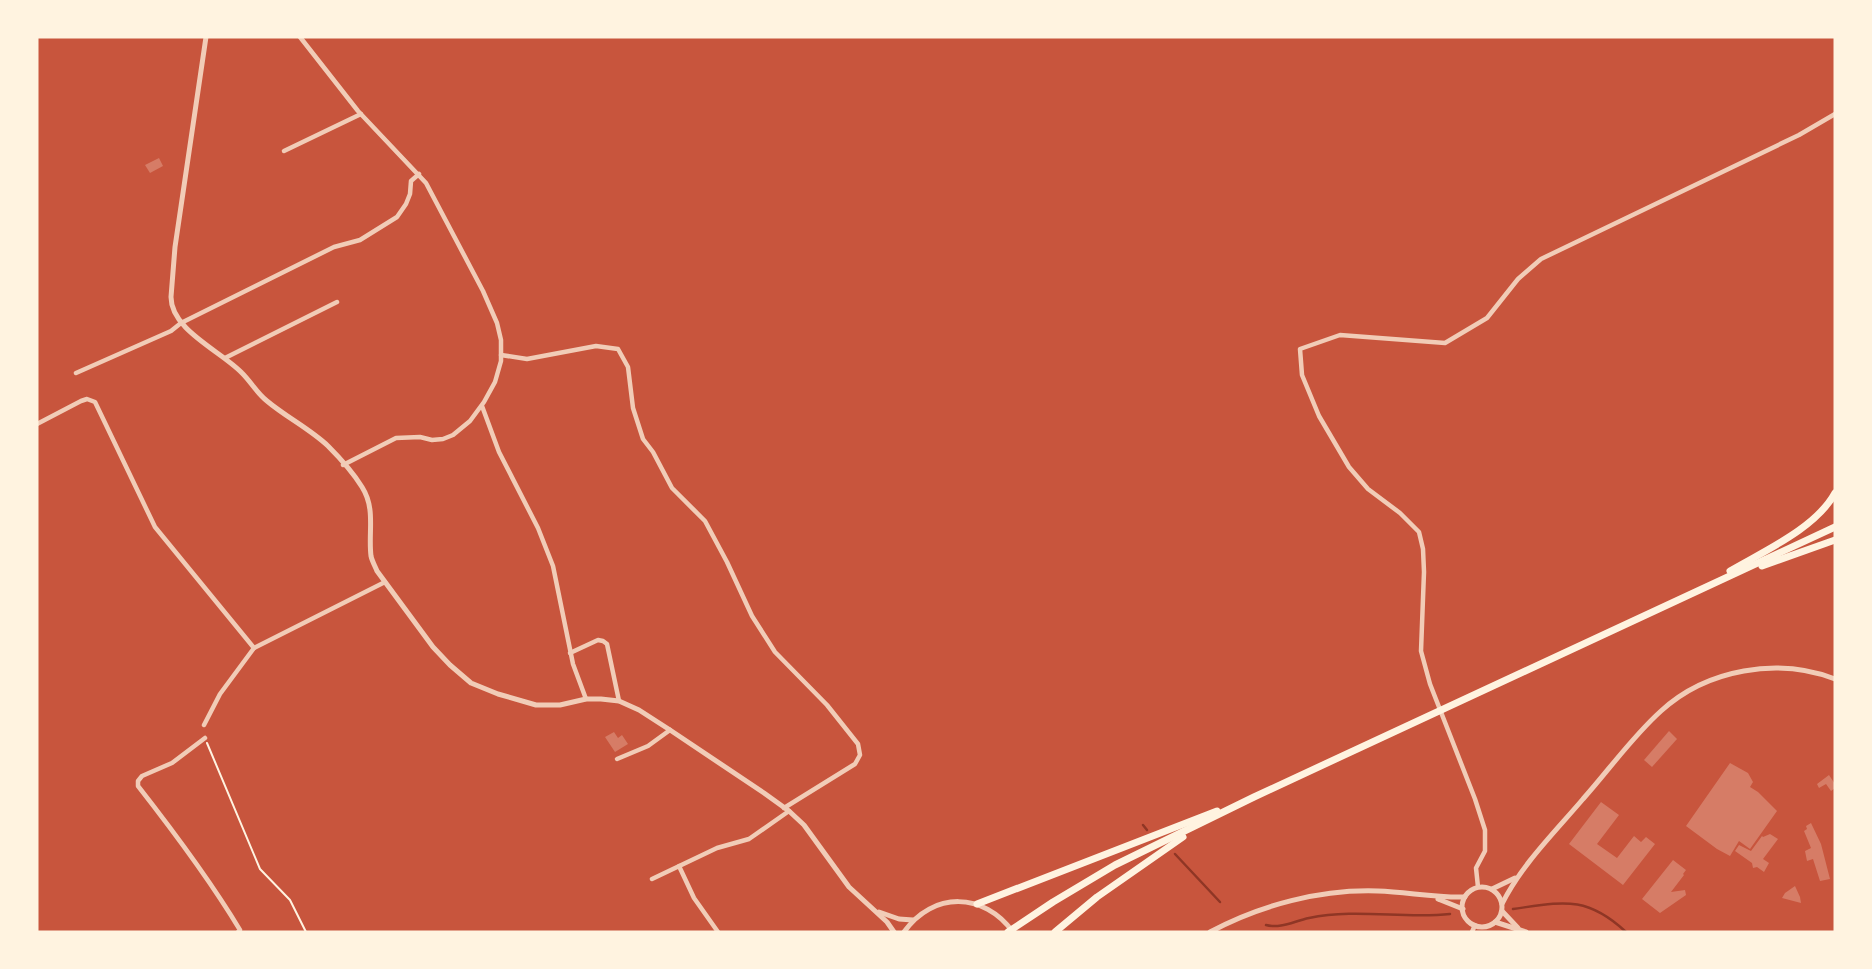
<svg xmlns="http://www.w3.org/2000/svg" width="1872" height="969" font-family="'PT Sans',sans-serif">
<style>
.lines{fill:none;stroke-linecap:round;stroke-linejoin:round}
.stream{stroke:#8f3625;stroke-width:2.5}
.building{fill:#d67c66}
.path{stroke:#fff3e0;stroke-width:2}
.minor{stroke:#f1ccb7;stroke-width:4.5}
.tertiary{stroke:#f1ccb7;stroke-width:5}
.primary{stroke:#fff3e0;stroke-width:7}
</style>
<rect width="100%" height="100%" fill="#c8553d"/>
<g class="lines">
<!-- stream -->
<g class="stream">
<path d="M 1143,825 L 1147,830"/>
<path d="M 1175,854 L 1220,902"/>
<path d="M 1513,909 C 1563,902 1586,895 1626,932"/>
<path d="M 1266,925 C 1281,929 1294,921 1309,918 C 1356,908 1403,919 1450,914"/>
</g>
</g>
<!-- building -->
<g class="building">
<path d="M 159,158 L 163,166 L 150,173 L 145,165 Z"/>
<path d="M 1669,731 L 1677,739 L 1652,767 L 1644,760 Z"/>
<path d="M 614,732 L 618,738 L 622,735 L 628,744 L 615,752 L 605,737 Z"/>
<path d="M 1730,763 L 1748,773 L 1753,782 L 1750,787 L 1758,792 L 1777,811 L 1750,849 L 1739,841 L 1730,856 L 1717,849 L 1686,826 Z"/>
<path d="M 1829,775 L 1835,784 L 1835,788 L 1831,791 L 1826,784 L 1819,788 L 1817,784 Z"/>
<path d="M 1601,802 L 1619,815 L 1597,844 L 1617,858 L 1634,836 L 1641,842 L 1646,837 L 1655,844 L 1623,885 L 1569,844 Z"/>
<path d="M 1811,823 L 1821,844 L 1830,879 L 1820,881 L 1813,859 L 1807,861 L 1805,851 L 1811,848 L 1804,831 L 1807,829 L 1806,826 Z"/>
<path d="M 1770,834 L 1778,839 L 1763,859 L 1769,863 L 1764,872 L 1757,867 L 1753,868 L 1752,863 L 1735,851 L 1739,845 L 1751,851 L 1762,836 L 1763,837 Z"/>
<path d="M 1673,860 L 1686,870 L 1683,874 L 1684,875 L 1671,892 L 1685,890 L 1686,895 L 1660,913 L 1642,899 Z"/>
<path d="M 1795,886 L 1800,897 L 1801,903 L 1782,898 L 1785,893 Z"/>
</g>
<g class="lines">
<!-- path -->
<path class="path" d="M 207,743 L 260,869 L 290,900 L 306,932"/>
<!-- minor -->
<g class="minor">
<path d="M 300,37 L 358,111 L 426,183 L 483,291 L 497,323 L 501,340 L 501,361 L 495,382 L 484,402 L 470,421 L 453,435 L 443,439 L 432,440 L 420,437 L 396,438 L 343,465"/>
<path d="M 284,151 L 361,114"/>
<path d="M 501,355 L 527,359 L 596,346 L 618,349 L 628,367 L 633,408 L 643,439 L 653,452 L 672,488 L 705,521 L 727,562 L 752,616 L 775,652 L 827,705 L 858,744 L 860,755 L 855,764 L 784,808"/>
<path d="M 225,358 L 337,302"/>
<path d="M 76,373 L 171,331 L 181,323 L 334,247 L 360,240 L 397,217 L 406,204 L 410,194 L 411,181 L 419,174"/>
<path d="M 482,406 L 499,452 L 538,528 L 553,566 L 573,664 L 586,699"/>
<path d="M 37,424 L 81,401 L 87,399 L 95,402 L 155,527 L 254,648"/>
<path d="M 570,653 L 598,640 L 603,641 L 607,644 L 619,701"/>
<path d="M 204,725 L 220,694 L 254,648 L 385,582"/>
<path d="M 205,738 L 172,763 L 142,776 L 138,781 L 138,786 C 174,832 210,880 240,930 L 238,932"/>
<path d="M 617,759 L 648,746 L 670,730"/>
<path d="M 679,866 L 694,898 L 718,932"/>
<path d="M 652,879 L 717,848 L 749,839 L 789,811"/>
<path d="M 1478,887 L 1476,868 L 1485,851 L 1485,830 L 1475,799 L 1430,684 L 1421,651 L 1424,572 L 1423,549 L 1419,532 L 1400,513 L 1368,489 L 1349,467 L 1319,416 L 1302,375 L 1300,349 L 1340,335 L 1445,343 L 1487,318 L 1518,279 L 1541,259 L 1799,135 L 1835,114"/>
<path d="M 1472,932 L 1475,925"/>
</g>
<!-- tertiary -->
<g class="tertiary">
<path d="M 206,37 L 175,247 L 171,297 C 171,330 221,351 242,373 C 251,382 257,393 267,401 C 286,417 310,429 328,446 C 339,457 354,474 362,487 C 376,509 368,532 371,556 C 372,561 375,566 377,571 L 433,647 L 450,665 L 471,683 L 498,694 L 536,705 L 560,705 L 586,699 L 601,699 L 619,701 L 639,710 L 670,730 L 764,793 L 789,811 L 804,825 L 849,887 L 887,922 L 894,932"/>
<circle cx="1482" cy="907" r="20"/>
<path d="M 1492,889 L 1515,878"/>
<path d="M 1438,899 L 1463,909"/>
<path d="M 1502,904 C 1522,864 1555,832 1583,799 C 1609,770 1632,737 1661,711 C 1707,669 1778,657 1835,679"/>
<path d="M 1502,911 L 1518,928"/>
<path d="M 879,912 L 899,919 L 913,920"/>
<path d="M 1495,922 L 1526,932"/>
<path d="M 904,932 C 933,891 984,892 1013,932"/>
<path d="M 1210,932 C 1260,905 1321,889 1378,891 C 1407,892 1436,898 1465,897"/>
</g>
<!-- primary -->
<g class="primary">
<path d="M 1762,566 L 1835,540"/>
<path d="M 1730,571 C 1764,551 1816,528 1835,493"/>
<path d="M 977,904 L 1217,811"/>
<path d="M 1008,932 L 1053,902 L 1115,865 L 1254,797 L 1835,527"/>
<path d="M 1055,932 L 1097,897 L 1183,837"/>
</g>
</g>
<!-- border -->
<rect width="1872" height="969" fill="none" stroke="#fff3e0" stroke-width="77"/>
</svg>
